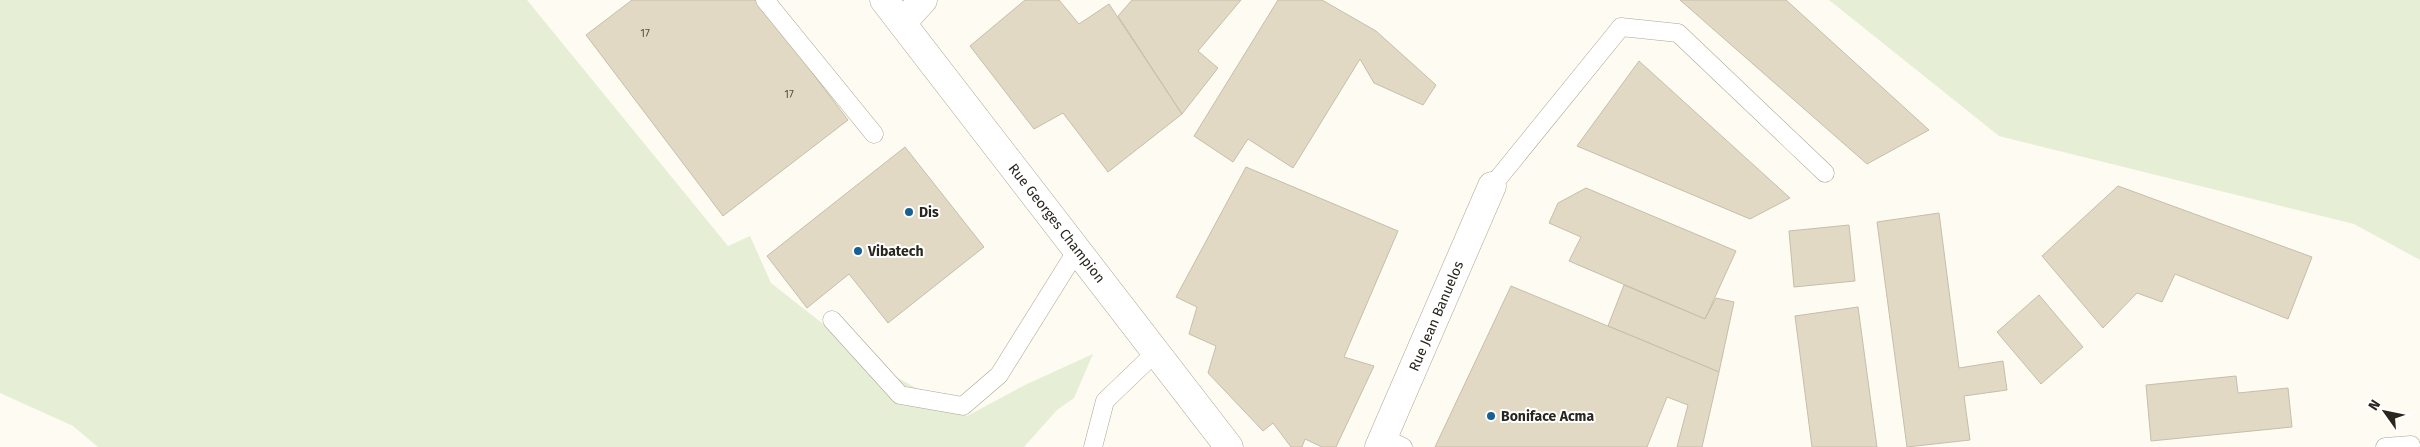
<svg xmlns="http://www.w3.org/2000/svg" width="2420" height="447" font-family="'Fira Sans',sans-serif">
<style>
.green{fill:#e6efd5}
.building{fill:#e1d9c3;stroke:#c6bea8}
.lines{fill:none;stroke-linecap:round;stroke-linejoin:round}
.service-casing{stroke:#aea591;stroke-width:19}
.minor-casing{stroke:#aea591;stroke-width:29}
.tertiary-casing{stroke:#aea591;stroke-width:29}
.service{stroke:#fff;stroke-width:18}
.minor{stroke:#fff;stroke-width:28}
.tertiary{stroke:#fff;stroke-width:28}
.poi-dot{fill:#176093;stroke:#fff;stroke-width:2}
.labels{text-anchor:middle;stroke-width:4;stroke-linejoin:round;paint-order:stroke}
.number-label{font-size:11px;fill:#575347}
.poi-label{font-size:14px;font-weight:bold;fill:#29261e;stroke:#fff;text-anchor:start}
.street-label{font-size:14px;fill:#29261e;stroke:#fff}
</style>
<rect width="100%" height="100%" fill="#fefbf2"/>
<!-- green -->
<g class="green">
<path d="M 0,0 L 527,0 L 728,246 L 750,236 L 771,283 L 878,367 L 967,416 L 1027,384 L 1093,354 L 1074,398 L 1057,410 L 1024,447 L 98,447 L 73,426 L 0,393 Z"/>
<path d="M 1829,0 L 2420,0 L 2420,260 L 2354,224 L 1999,136 Z"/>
</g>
<!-- building -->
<g class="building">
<path d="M 632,0 L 757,0 L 848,120 L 723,216 L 586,35 Z"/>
<path d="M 1025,0 L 1059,0 L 1079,24 L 1109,4 L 1182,114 L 1108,172 L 1063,113 L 1034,129 L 970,46 Z"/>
<path d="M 1132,0 L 1241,0 L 1198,51 L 1218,68 L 1182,114 L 1118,16 Z"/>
<path d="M 1278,0 L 1322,0 L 1376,31 L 1436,85 L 1423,105 L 1374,83 L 1360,59 L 1293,168 L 1248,139 L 1233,162 L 1194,136 Z"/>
<path d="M 1680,0 L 1786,0 L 1929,130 L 1867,164 Z"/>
<path d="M 1639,61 L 1790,198 L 1750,219 L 1577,146 Z"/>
<path d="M 905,147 L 984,247 L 888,323 L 849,274 L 807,308 L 767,256 Z"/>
<path d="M 1246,167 L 1398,231 L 1344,357 L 1374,366 L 1336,447 L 1322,447 L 1305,439 L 1302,447 L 1291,447 L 1273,423 L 1263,431 L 1208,373 L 1216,346 L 1189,334 L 1197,307 L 1176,297 Z"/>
<path d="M 2118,186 L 2312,257 L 2288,319 L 2175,274 L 2162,302 L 2137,293 L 2103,328 L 2042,256 Z"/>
<path d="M 1586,188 L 1736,251 L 1705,319 L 1569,261 L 1581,237 L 1549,223 L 1558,203 Z"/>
<path d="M 1939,213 L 1959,368 L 2003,361 L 2007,390 L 1964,396 L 1970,440 L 1907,447 L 1877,222 Z"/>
<path d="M 1849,225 L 1855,281 L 1794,287 L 1789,231 Z"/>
<path d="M 1624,285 L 1705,319 L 1716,298 L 1734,302 L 1719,372 L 1608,326 Z"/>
<path d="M 1511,286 L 1719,372 L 1702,447 L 1677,447 L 1688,405 L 1667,397 L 1647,447 L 1435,447 Z"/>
<path d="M 2039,295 L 2083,347 L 2041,384 L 1997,332 Z"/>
<path d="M 1858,307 L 1877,447 L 1812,447 L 1795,316 Z"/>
<path d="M 2236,376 L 2238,393 L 2288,388 L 2292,427 L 2151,441 L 2146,385 Z"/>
</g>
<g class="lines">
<defs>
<g id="service">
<path d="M 765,0 L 874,134"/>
<path d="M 1492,186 L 1621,27 L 1678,33 L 1825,173"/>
<path d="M 832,320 L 900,395 L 963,406 L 999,375 L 1077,250"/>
<path d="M 1383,437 L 1403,447"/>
<path d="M 1093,447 L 1105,401 L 1156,352"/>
<path d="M 2385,447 L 2411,445"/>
</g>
<g id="minor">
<path d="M 902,23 L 923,0"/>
<path d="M 1379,447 L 1492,186"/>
</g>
<path id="tertiary" d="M 884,0 L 1229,447"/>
</defs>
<!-- service casing -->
<use href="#service" class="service-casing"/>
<!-- minor casing -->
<use href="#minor" class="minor-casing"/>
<!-- tertiary casing -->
<use href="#tertiary" class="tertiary-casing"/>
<!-- service -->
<use href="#service" class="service"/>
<!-- minor -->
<use href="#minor" class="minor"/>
<!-- tertiary -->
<use href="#tertiary" class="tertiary"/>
</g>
<!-- markers -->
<g class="poi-dot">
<circle cx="909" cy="212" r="5"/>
<circle cx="858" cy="251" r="5"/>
<circle cx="1491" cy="416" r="5"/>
</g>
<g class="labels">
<!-- number labels -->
<g class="number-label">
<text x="645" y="37">17</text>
<text x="789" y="98">17</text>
</g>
<!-- poi labels -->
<g class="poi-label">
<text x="919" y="217">Dis</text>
<text x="868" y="256">Vibatech</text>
<text x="1501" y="421">Boniface Acma</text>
</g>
<!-- street labels -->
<g class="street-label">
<text transform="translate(1057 223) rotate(52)" y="5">Rue Georges Champion</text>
<text transform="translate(1436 316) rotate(-67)" y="5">Rue Jean Banuelos</text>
</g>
</g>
<!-- north arrow -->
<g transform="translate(2385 412) rotate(303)" stroke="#ffffff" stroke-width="4" paint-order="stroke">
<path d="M0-4L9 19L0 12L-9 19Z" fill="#29261e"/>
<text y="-8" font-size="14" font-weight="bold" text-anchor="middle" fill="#29261e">N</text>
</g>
</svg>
